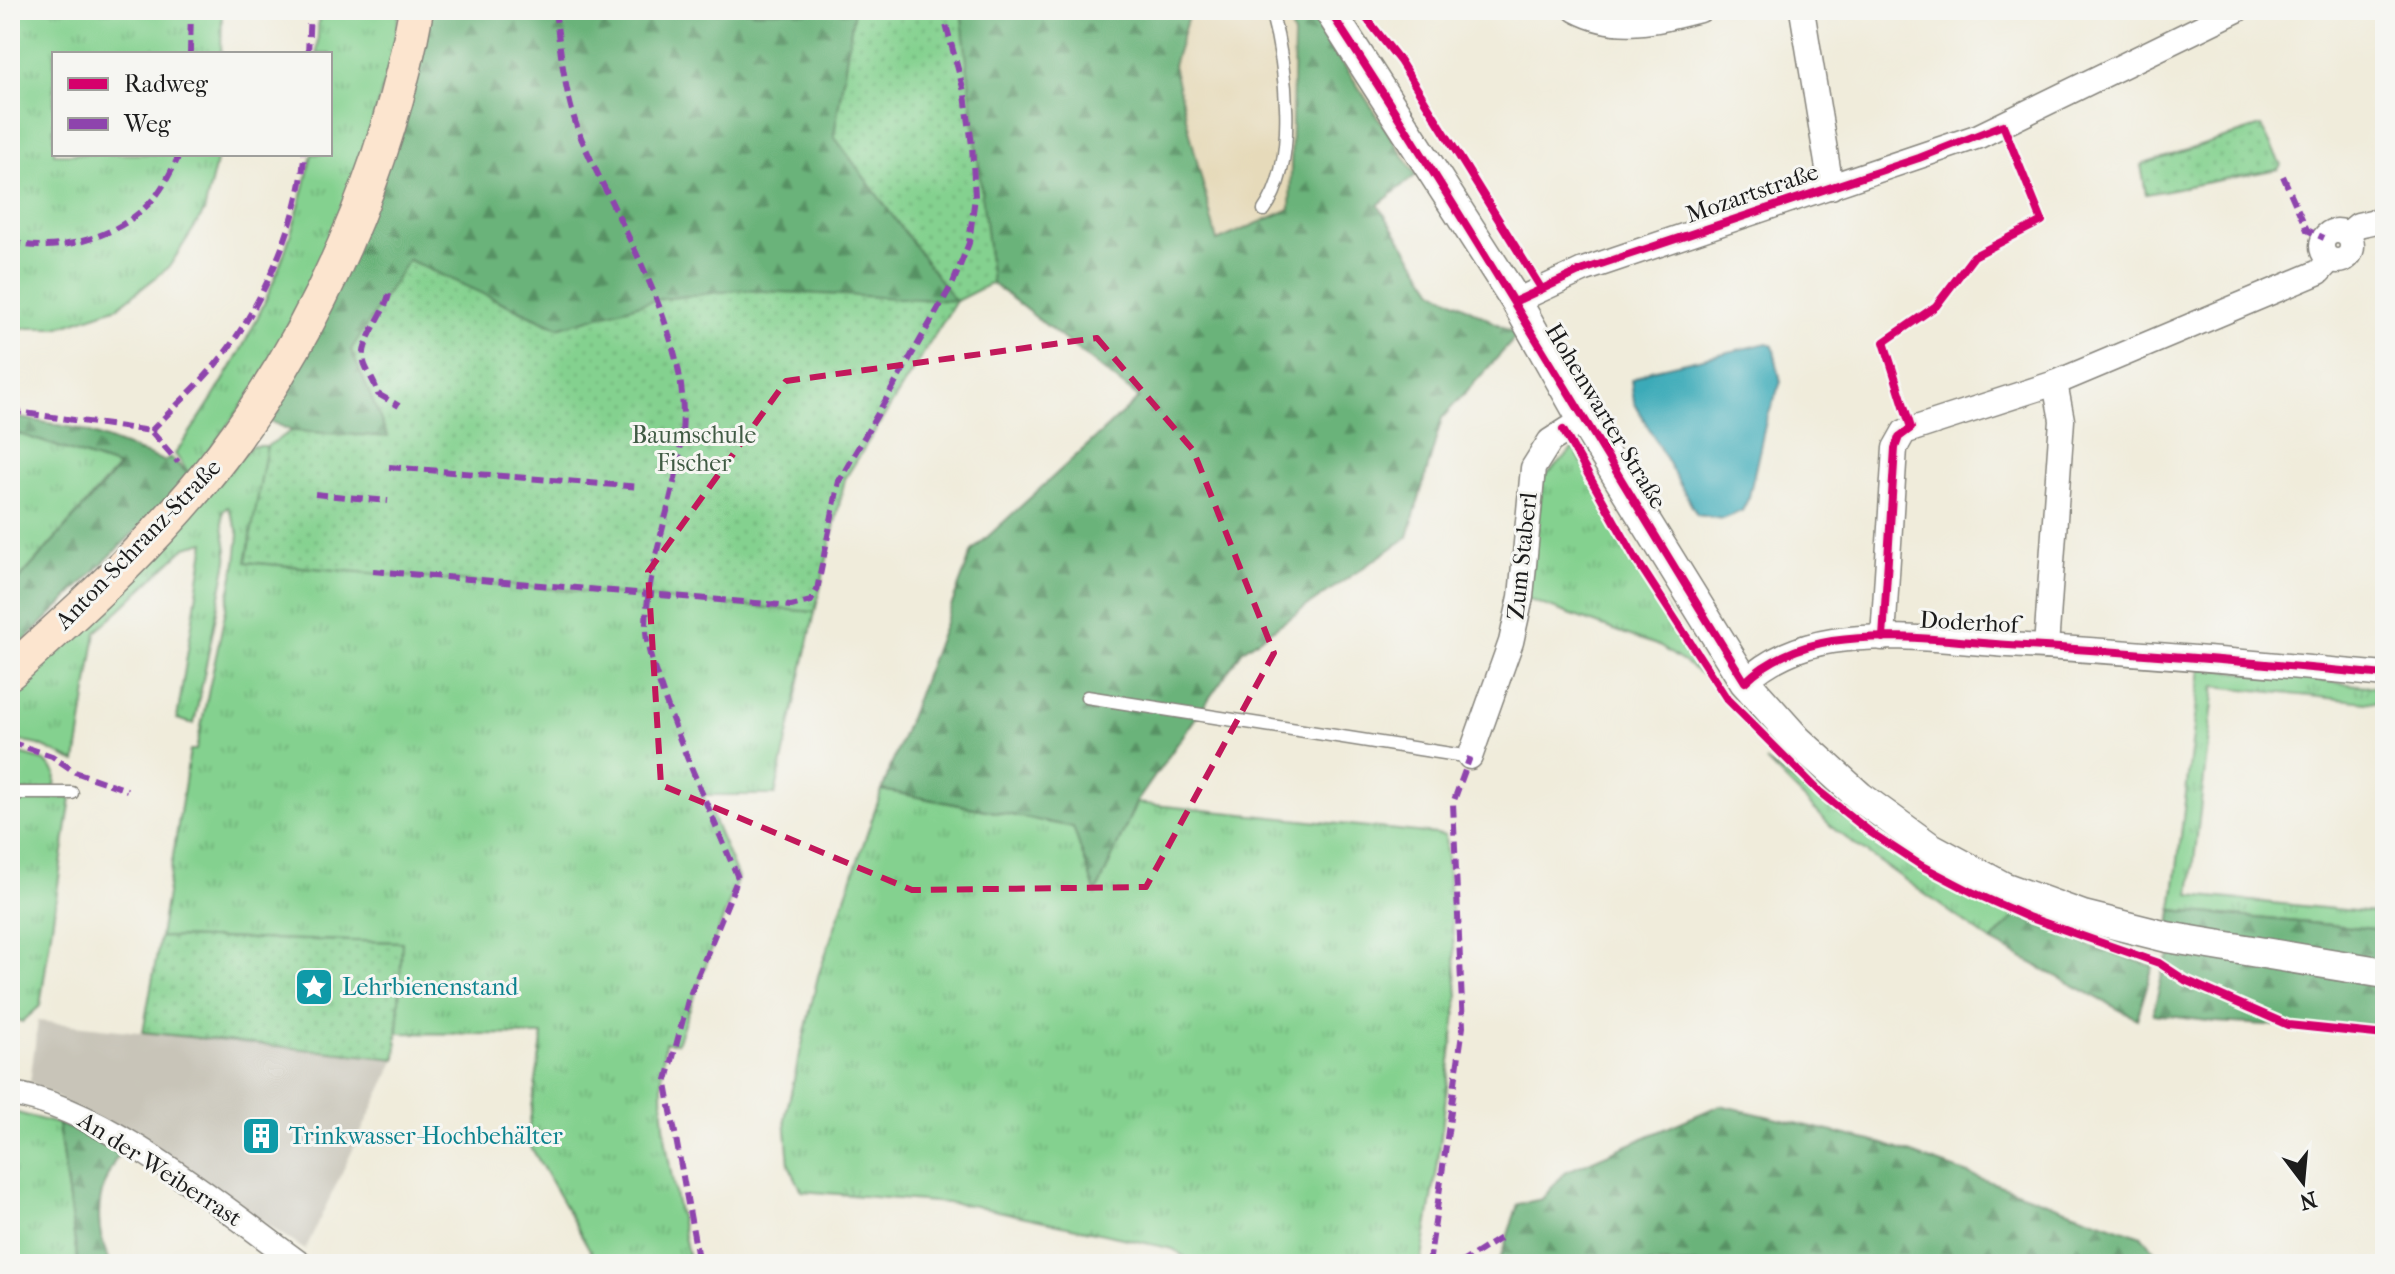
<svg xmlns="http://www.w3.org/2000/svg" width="2395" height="1274" font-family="'IM FELL French Canon',serif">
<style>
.built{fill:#e6daba}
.industrial{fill:#c8c4b8}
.grass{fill:url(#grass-tufts);stroke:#507656;stroke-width:2}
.forest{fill:url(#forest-firs);stroke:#44684b;stroke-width:2}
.park{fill:url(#park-dots);stroke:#507656;stroke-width:2}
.water{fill:#3baab8;stroke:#2c636a;stroke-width:2}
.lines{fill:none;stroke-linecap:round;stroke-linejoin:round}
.service-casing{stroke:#86847c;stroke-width:15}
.minor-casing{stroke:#86847c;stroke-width:27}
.tertiary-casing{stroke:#86847c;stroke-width:33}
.secondary-casing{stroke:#86847c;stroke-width:37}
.service{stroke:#fff;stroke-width:12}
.minor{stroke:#fff;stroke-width:24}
.tertiary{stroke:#fff;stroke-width:30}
.secondary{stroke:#fce5cf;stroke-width:34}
.quiet{stroke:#8e44ad;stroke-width:6;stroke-dasharray:12 6;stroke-linecap:butt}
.cycleway-casing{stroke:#f6f6f2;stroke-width:13}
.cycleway{stroke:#d6006c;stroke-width:8}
.marked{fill:none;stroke:#c2185b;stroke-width:6;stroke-dasharray:16 10;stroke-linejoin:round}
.labels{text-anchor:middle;stroke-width:6;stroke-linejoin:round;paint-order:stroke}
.street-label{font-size:24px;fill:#1c1c1c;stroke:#f6f6f2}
.park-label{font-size:24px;fill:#405b44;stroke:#f6f6f2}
.culture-label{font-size:24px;fill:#0d838f;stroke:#f6f6f2;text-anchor:start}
</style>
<defs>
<pattern id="grass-tufts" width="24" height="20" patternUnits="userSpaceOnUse" patternTransform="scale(2)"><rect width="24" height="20" fill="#84d18f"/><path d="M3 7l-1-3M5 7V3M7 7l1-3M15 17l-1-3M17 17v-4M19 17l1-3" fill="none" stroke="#71b37b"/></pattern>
<pattern id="forest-firs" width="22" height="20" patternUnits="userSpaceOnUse" patternTransform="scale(2)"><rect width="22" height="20" fill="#6bb37a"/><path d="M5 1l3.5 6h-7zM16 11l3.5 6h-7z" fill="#579163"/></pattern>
<pattern id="park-dots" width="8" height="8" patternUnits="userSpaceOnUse" patternTransform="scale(2)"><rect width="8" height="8" fill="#84d18f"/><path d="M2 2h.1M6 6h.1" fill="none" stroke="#71b37b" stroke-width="1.8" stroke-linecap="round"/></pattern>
</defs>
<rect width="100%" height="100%" fill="#f6f6f2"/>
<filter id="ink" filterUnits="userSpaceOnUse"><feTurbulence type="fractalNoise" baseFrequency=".0125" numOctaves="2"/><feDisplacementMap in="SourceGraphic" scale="16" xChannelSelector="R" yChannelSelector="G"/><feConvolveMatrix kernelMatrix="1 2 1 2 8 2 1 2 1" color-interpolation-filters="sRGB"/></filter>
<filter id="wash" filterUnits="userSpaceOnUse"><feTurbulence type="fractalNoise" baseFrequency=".006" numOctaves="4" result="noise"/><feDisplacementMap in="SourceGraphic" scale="32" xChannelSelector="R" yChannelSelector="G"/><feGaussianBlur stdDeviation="1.8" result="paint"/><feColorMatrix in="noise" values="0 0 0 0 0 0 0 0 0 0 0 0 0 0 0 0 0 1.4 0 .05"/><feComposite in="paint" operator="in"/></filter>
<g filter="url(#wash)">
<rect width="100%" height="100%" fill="#f0ecdb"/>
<!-- built -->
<path class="built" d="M 1101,10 L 1329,10 L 1430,164 L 1139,398 L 992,283 Z"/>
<!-- industrial -->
<path class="industrial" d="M 38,1021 L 147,1033 L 396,1059 L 305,1250 L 217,1191 L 30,1082 Z"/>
<!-- grass -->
<g class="grass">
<path d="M 10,10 L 222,10 L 221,54 L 54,54 L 54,154 L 218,154 L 204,212 L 169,267 L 118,307 L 57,328 L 10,328 Z"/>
<path d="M 319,10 L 400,10 L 393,52 L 356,182 L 325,253 L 259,382 L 191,476 L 175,454 C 245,356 287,272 312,154 L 330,154 L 330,54 L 317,54 Z"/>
<path d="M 10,431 L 119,466 L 10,590 Z"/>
<path d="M 251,446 L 267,446 L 247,562 L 815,612 L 775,795 L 703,795 L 738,878 L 677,1043 L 665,1043 C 654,1117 675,1191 690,1264 L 598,1264 L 527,1140 L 543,1035 L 398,1033 L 401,942 L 160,937 L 190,750 L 196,750 L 236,562 L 239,534 L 228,507 L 223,511 C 220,527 229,544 227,561 L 194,724 L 177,719 L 205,542 L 186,547 L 96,632 L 76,762 L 39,745 L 10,739 L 10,689 L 208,495 Z"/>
<path d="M 1574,448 L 1703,675 L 1659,646 L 1527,599 L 1543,478 Z"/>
<path d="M 2201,668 L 2385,688 L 2385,704 L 2215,686 L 2190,895 L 2385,914 L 2385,930 L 2172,910 Z"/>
<path d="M 10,751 L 45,761 L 56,773 L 55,787 L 36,792 L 10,791 Z"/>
<path d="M 1766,761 C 1848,821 1922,875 2016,915 L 1992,942 L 1835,830 Z"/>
<path d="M 882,790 L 1074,827 L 1096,893 L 1136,803 L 1445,835 L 1458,996 L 1437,1169 L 1421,1264 L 1195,1264 L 1173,1249 L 970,1205 L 802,1191 L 789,1165 L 785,1118 L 818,976 Z"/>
<path d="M 10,797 L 71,798 L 40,1006 L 22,1022 L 10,1016 Z"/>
<path d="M 10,1111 L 58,1124 L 78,1264 L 10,1264 Z"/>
</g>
<!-- forest -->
<g class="forest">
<path d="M 425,10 L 854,11 L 834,136 L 956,301 L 738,290 L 655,300 L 559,328 L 409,260 L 389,437 L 292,431 L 267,420 Z"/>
<path d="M 961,10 L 1185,10 L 1188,17 L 1173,65 L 1217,241 L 1290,209 L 1294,36 L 1286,10 L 1308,10 L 1416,175 L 1378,205 L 1434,290 L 1518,335 L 1442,418 L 1408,537 L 1243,650 L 1136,803 L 1096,894 L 1073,827 L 882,790 L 972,551 L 1139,398 L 992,283 Z"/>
<path d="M 10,416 L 80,429 L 164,461 L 170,457 L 191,476 L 10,655 L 10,590 L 119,467 L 10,431 Z"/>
<path d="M 2172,910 L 2385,930 L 2385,962 L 2170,927 Z"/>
<path d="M 2016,915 L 2090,946 L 2153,966 L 2137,1019 L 1992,942 Z"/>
<path d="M 2177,949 L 2385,982 L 2385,1032 L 2215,1022 L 2153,1014 L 2165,962 Z"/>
<path d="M 1720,1105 L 1884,1144 L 2142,1236 L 2167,1264 L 1495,1264 L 1501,1256 L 1518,1204 L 1542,1199 L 1565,1172 Z"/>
<path d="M 58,1124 L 123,1148 C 97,1185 91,1224 111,1264 L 78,1264 Z"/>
</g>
<!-- park -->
<g class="park">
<path d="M 851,10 L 961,10 L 992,283 L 956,301 L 845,479 L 815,612 L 246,562 L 267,446 L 292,431 L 388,437 L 351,350 L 408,260 L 558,328 L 655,300 L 738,290 L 955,301 L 834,136 L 854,11 Z"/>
<path d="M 2261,126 L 2281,165 L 2278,169 L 2146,194 L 2141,165 Z"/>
<path d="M 160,937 L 402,942 L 396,1059 L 143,1032 Z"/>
</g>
<!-- water -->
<path class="water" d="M 1767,343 L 1773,346 L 1781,382 L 1766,421 L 1749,497 L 1742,511 L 1722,519 L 1697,515 L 1634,402 L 1631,380 L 1651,370 Z"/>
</g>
<g filter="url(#ink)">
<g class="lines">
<defs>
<g id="service">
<path d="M 1264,210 C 1299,161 1286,65 1271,10"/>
<path d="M 1087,697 L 1470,757"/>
<path d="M 10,793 L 72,793"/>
</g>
<g id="minor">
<path d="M 1576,10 C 1617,32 1657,21 1700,10"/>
<path d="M 1802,10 L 1831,187"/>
<circle cx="2337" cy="246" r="15"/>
<path d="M 2347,234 L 2358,225 L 2385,219"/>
<path d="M 1516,301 L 1583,270 L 1979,136 L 2237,10"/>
<path d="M 1883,638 L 1895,448 L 1904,432 L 2055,383 L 2319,272 L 2330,260"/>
<path d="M 2046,647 L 2062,420 L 2055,383"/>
<path d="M 1745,682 C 1767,660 1800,646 1832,641 C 1889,632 1950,641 2008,645 C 2134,652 2260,663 2385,675"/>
<path d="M 1470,757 L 1511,642 L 1521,597 L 1533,468 L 1550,441 L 1583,420"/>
<path d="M 10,1094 C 100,1105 226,1210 300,1264"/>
</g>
<path id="tertiary" d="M 1329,10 L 1516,301 L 1583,420 L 1745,682 L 1797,740 L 1860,797 L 1929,847 L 2003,887 L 2083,916 L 2167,937 L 2385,973"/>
<path id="secondary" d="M 10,672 C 85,605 161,536 222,456 C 319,328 388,168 416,10"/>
</defs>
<!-- service casing -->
<use href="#service" class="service-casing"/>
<!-- minor casing -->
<use href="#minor" class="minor-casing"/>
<!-- tertiary casing -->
<use href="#tertiary" class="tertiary-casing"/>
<!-- secondary casing -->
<use href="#secondary" class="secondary-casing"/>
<!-- service -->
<use href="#service" class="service"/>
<!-- minor -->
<use href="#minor" class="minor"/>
<!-- tertiary -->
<use href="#tertiary" class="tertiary"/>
<!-- secondary -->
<use href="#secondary" class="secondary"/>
<!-- quiet -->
<g class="quiet">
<path d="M 555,10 C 561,54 565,99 582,140 C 615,215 660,287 678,368 C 698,461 649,534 646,624 C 645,645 654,668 661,688 C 683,753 712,815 738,878 L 688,1000 L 666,1084 L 699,1264"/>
<path d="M 190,54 L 191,10"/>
<path d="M 308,54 L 310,10"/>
<path d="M 2283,176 L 2307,230 L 2324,238"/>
<path d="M 10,242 C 61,255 126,236 158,193 C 167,181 173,167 180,154"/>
<path d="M 389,294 C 385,315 357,344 365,365 C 369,375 375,382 378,394 L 399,406"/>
<path d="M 10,411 L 151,431 L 178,462"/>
<path d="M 151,431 C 172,409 196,388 216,364 C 258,315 302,218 304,154"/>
<path d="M 389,467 L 640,487"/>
<path d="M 315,494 L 388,501"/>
<path d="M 373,571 L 791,606 L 811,601 L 817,590 L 839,481 L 953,283 L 969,243 L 975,197 L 972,145 L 965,95 L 942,10"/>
<path d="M 10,742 L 52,756 L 75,772 L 127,790"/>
<path d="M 1429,1264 L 1463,1027 L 1453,803 L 1470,757"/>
<path d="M 1459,1264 L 1502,1237"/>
</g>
<defs>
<g id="cycleway">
<path d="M 1329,10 C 1474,230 1606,458 1745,682 C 1767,660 1800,646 1832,641 C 1889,632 1950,641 2008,645 C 2134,652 2260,663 2385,675"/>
<path d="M 1360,10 L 1400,61 L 1541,288"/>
<path d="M 1516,301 L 1583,270 L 1919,158 L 2003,125 L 2042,221 L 1974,256 L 1936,306 L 1884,342 L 1911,428 L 1899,437 L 1895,448 L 1883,638"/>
<path d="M 1563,430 L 1636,559 L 1727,699 L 1821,793 L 1870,832 L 1922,866 L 1974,893 L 2028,917 L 2159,963 L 2185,980 L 2288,1025 L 2385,1035"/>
</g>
</defs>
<!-- cycleway casing -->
<use href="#cycleway" class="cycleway-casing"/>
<!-- cycleway -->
<use href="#cycleway" class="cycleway"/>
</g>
</g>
<!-- marked area -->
<path class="marked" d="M 1097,338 L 1193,450 L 1274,653 L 1146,887 L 912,890 L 661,785 L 648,572 L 786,381 Z"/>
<!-- icons -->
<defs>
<symbol id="sight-square" viewBox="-11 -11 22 22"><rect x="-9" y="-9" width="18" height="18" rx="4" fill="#0f9aa8" stroke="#f6f6f2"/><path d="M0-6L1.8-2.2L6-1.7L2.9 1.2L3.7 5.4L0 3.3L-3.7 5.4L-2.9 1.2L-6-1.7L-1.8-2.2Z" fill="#fff"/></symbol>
<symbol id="building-square" viewBox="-11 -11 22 22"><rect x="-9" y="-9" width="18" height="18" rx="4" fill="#0f9aa8" stroke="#f6f6f2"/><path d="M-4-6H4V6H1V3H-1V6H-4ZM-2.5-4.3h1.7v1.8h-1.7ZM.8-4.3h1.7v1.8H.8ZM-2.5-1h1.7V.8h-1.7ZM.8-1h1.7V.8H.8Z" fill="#fff"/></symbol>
</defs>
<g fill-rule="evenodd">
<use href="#sight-square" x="292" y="965" width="44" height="44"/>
<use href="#building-square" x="239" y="1114" width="44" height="44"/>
</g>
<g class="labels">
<!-- street labels -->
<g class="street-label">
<text transform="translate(1752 193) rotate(-19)" y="8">Mozartstraße</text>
<text transform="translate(1606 416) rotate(59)" y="8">Hohenwarter Straße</text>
<text transform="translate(138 544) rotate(-46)" y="8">Anton-Schranz-Straße</text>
<text transform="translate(1522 556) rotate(-84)" y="8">Zum Staberl</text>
<text transform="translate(1969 622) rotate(3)" y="8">Doderhof</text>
<text transform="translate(160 1169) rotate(33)" y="8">An der Weiberrast</text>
</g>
<!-- park labels -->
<g class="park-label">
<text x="694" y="443">Baumschule<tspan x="694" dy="28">Fischer</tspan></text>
</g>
<!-- culture labels -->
<g class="culture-label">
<text x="342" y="995">Lehrbienenstand</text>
<text x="289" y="1144">Trinkwasser-Hochbehälter</text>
</g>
</g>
<!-- margin -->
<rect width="2395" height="1274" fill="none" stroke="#f6f6f2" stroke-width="40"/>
<!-- legend -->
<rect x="52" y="52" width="280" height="104" fill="#f6f6f2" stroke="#9f9f9c" stroke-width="2"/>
<rect x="68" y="78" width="40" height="12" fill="#d6006c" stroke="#9f9f9c" stroke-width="2"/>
<text x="124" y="92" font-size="24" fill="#1c1c1c">Radweg</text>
<rect x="68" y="118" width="40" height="12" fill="#8e44ad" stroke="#9f9f9c" stroke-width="2"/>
<text x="124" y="132" font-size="24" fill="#1c1c1c">Weg</text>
<!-- north arrow -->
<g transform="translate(2303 1182) rotate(164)" stroke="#f6f6f2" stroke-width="6" paint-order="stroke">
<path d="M0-6L14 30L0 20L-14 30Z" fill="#1c1c1c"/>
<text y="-12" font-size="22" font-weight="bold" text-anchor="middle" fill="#1c1c1c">N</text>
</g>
</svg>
